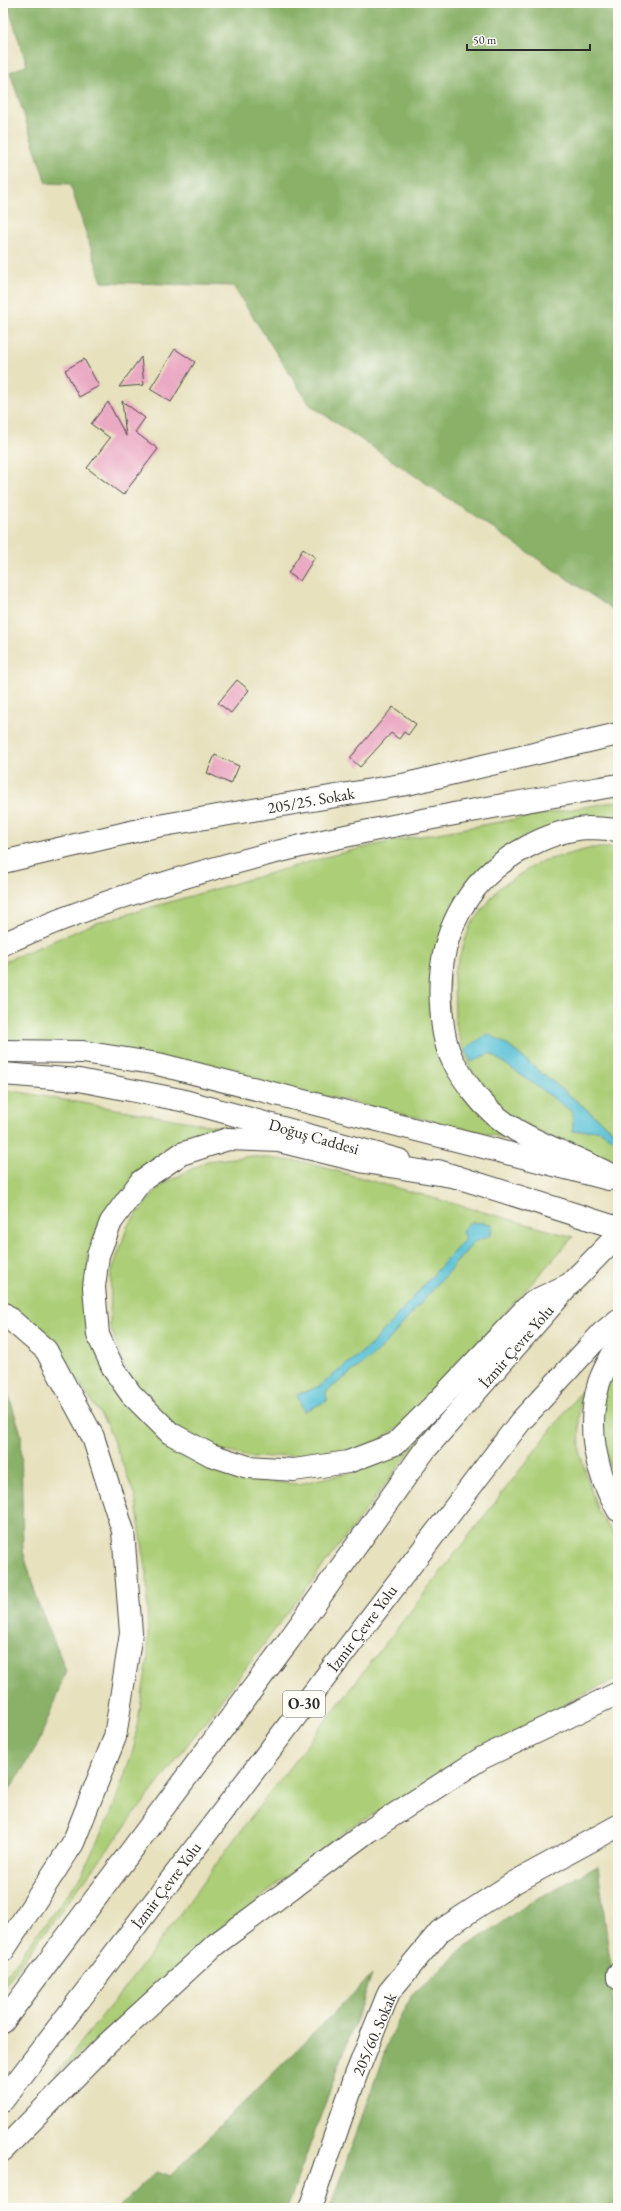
<svg xmlns="http://www.w3.org/2000/svg" width="621" height="2211" font-family="'EB Garamond',serif">
<style>
.green{fill:#acce77;stroke:#6c7c51;fill-rule:evenodd}
.forest{fill:#89b168;stroke:#5a6e4a}
.water{fill:#58c1d5;stroke:#427680}
.building{fill:#ebaac4}
.lines{fill:none;stroke-linecap:round;stroke-linejoin:round}
.minor-casing{stroke:#474641;stroke-width:24}
.major-casing{stroke:#474641;stroke-width:24}
.highway-casing{stroke:#474641;stroke-width:24}
.minor{stroke:#fff;stroke-width:22}
.major{stroke:#fff;stroke-width:22}
.highway{stroke:#fff;stroke-width:22}
.labels{text-anchor:middle;stroke-width:3;stroke-linejoin:round;paint-order:stroke}
.shield{fill:#fdfcf7;stroke:#6a6a68;stroke-width:1}
.shield-label{font-size:15px;font-weight:bold;fill:#2b2b2b}
.street-label{font-size:16px;fill:#2b2b2b;stroke:#fdfcf7}
</style>
<rect width="100%" height="100%" fill="#fdfcf7"/>
<filter id="ink" filterUnits="userSpaceOnUse"><feTurbulence type="fractalNoise" baseFrequency=".025" numOctaves="2"/><feDisplacementMap in="SourceGraphic" scale="8" xChannelSelector="R" yChannelSelector="G"/><feConvolveMatrix kernelMatrix="1 2 1 2 8 2 1 2 1" color-interpolation-filters="sRGB"/></filter>
<filter id="wash" filterUnits="userSpaceOnUse"><feTurbulence type="fractalNoise" baseFrequency=".012" numOctaves="4" result="noise"/><feDisplacementMap in="SourceGraphic" scale="16" xChannelSelector="R" yChannelSelector="G"/><feGaussianBlur stdDeviation="0.9" result="paint"/><feColorMatrix in="noise" values="0 0 0 0 0 0 0 0 0 0 0 0 0 0 0 0 0 1.4 0 .05"/><feComposite in="paint" operator="in"/></filter>
<g filter="url(#wash)">
<rect width="100%" height="100%" fill="#e7e1be"/>
<!-- green -->
<g class="green">
<path d="M 618,801 L 618,828 L 541,834 L 449,921 L 448,1072 L 462,1095 L 508,1139 L 335,1098 L 3,1046 L 3,962 L 93,924 L 337,854 L 393,841 Z"/>
<path d="M 592,848 L 618,848 L 618,1135 L 505,1043 L 488,1034 L 490,1053 L 574,1112 L 573,1131 L 599,1130 L 618,1142 L 618,1165 L 566,1145 L 501,1111 L 471,1071 L 455,1024 L 454,973 L 470,926 L 500,887 L 522,873 L 542,861 Z"/>
<path d="M 13,1091 L 242,1131 L 172,1151 L 88,1254 L 92,1341 L 124,1404 L 183,1456 L 244,1479 L 298,1484 L 363,1470 L 423,1435 L 4,1986 L 3,1979 L 79,1879 L 112,1811 L 134,1747 L 148,1658 L 147,1576 L 135,1496 L 107,1425 L 65,1360 L 3,1304 L 3,1092 Z"/>
<path d="M 251,1156 L 304,1162 L 573,1237 L 409,1420 L 375,1443 L 345,1454 L 305,1454 L 253,1458 L 202,1445 L 159,1416 L 127,1375 L 110,1326 L 111,1274 L 128,1225 L 161,1185 L 207,1161 ZM 470,1222 L 492,1224 L 491,1235 L 474,1242 L 380,1350 L 326,1392 L 327,1401 L 304,1411 L 297,1395 L 320,1386 L 372,1344 L 465,1239 L 462,1231 Z"/>
<path d="M 618,1365 L 618,1493 L 599,1428 L 606,1384 Z"/>
<path d="M 582,1390 L 579,1413 L 580,1454 L 598,1512 L 618,1540 L 618,1679 L 583,1694 L 348,1829 L 276,1885 L 55,2075 L 138,1971 L 244,1826 Z"/>
</g>
<!-- forest -->
<g class="forest">
<path d="M 7,3 L 618,3 L 618,613 L 310,405 L 233,286 L 102,282 L 70,184 L 46,183 L 10,72 L 27,65 Z"/>
<path d="M 3,1377 L 21,1434 L 23,1551 L 39,1606 L 66,1670 L 39,1742 L 3,1801 Z"/>
<path d="M 598,1866 L 610,1961 L 618,2061 L 618,2208 L 330,2208 L 390,2037 L 411,1997 L 462,1950 L 531,1902 Z"/>
<path d="M 372,1975 L 287,2208 L 118,2208 L 156,2171 L 170,2176 Z"/>
</g>
<!-- water -->
<g class="water">
<path d="M 488,1034 L 505,1043 L 618,1135 L 618,1142 L 599,1130 L 573,1131 L 573,1112 L 490,1053 L 471,1062 L 466,1048 Z"/>
<path d="M 470,1222 L 492,1224 L 491,1235 L 474,1242 L 380,1350 L 326,1392 L 327,1401 L 304,1411 L 297,1395 L 320,1386 L 372,1344 L 465,1239 L 462,1231 Z"/>
</g>
<g id="blocks">
<!-- building -->
<g class="building">
<path d="M 175,349 L 195,362 L 171,402 L 150,389 Z"/>
<path d="M 141,357 L 144,385 L 119,387 Z"/>
<path d="M 84,359 L 99,386 L 79,397 L 65,370 Z"/>
<path d="M 122,401 L 145,418 L 135,432 L 158,449 L 123,495 L 87,468 L 110,438 L 91,424 L 108,402 L 126,436 Z"/>
<path d="M 303,549 L 315,557 L 300,581 L 288,573 Z"/>
<path d="M 237,680 L 249,690 L 231,713 L 218,703 Z"/>
<path d="M 393,707 L 416,724 L 408,735 L 404,732 L 399,739 L 391,733 L 360,767 L 350,758 Z"/>
<path d="M 215,755 L 239,766 L 231,784 L 207,773 Z"/>
</g>
</g>
</g>
<g filter="url(#ink)">
<use href="#blocks" fill-opacity="0" stroke="#474641" stroke-width="1"/>
<g class="lines">
<defs>
<g id="minor">
<path d="M 3,862 L 152,827 L 407,784 L 618,734"/>
<path d="M 618,1974 L 618,1978"/>
<path d="M 310,2208 L 356,2075 L 389,1992 L 440,1931 L 515,1882 L 618,1826"/>
</g>
<g id="major">
<path d="M 3,1051 L 83,1052 L 158,1064 L 609,1179"/>
<path d="M 3,1074 L 79,1080 L 181,1100 L 399,1160"/>
<path d="M 438,1171 L 618,1228"/>
</g>
<g id="highway">
<path d="M 618,830 C 608,829 598,828 588,828 C 567,829 543,838 525,848 C 465,880 436,938 441,1005 C 442,1024 444,1044 453,1061 C 459,1072 467,1084 475,1094 C 510,1141 570,1150 618,1179"/>
<path d="M 3,944 C 197,856 410,821 618,785"/>
<path d="M 457,1177 L 365,1162 L 279,1141 L 228,1139 L 181,1154 L 141,1181 L 111,1222 L 98,1255 L 94,1287 L 98,1335 L 114,1370 L 131,1394 L 170,1433 L 211,1455 L 248,1467 L 294,1470 L 348,1462 L 395,1444 L 438,1401 L 532,1302 L 570,1284 L 618,1235"/>
<path d="M 3,1313 L 46,1350 L 93,1437 L 123,1531 L 131,1633 L 115,1737 L 73,1843 L 3,1951"/>
<path d="M 618,1344 C 612,1356 603,1370 599,1383 C 586,1427 595,1472 618,1510"/>
<path d="M 3,2022 L 289,1640 L 424,1451 L 565,1290"/>
<path d="M 3,2100 L 520,1422 L 603,1332 L 618,1320"/>
<path d="M 3,2150 L 108,2043 L 216,1944 L 367,1832 L 482,1758 L 618,1693"/>
</g>
</defs>
<!-- minor casing -->
<use href="#minor" class="minor-casing"/>
<!-- major casing -->
<use href="#major" class="major-casing"/>
<!-- highway casing -->
<use href="#highway" class="highway-casing"/>
<!-- minor -->
<use href="#minor" class="minor"/>
<!-- major -->
<use href="#major" class="major"/>
<!-- highway -->
<use href="#highway" class="highway"/>
</g>
</g>
<g class="labels">
<!-- shield labels -->
<rect class="shield" x="283" y="1691" width="42" height="26" rx="3"/>
<g class="shield-label">
<text x="304" y="1709">O-30</text>
</g>
<!-- street labels -->
<g class="street-label">
<text transform="translate(311 800) rotate(-10)" y="6">205/25. Sokak</text>
<text transform="translate(314 1136) rotate(16)" y="6">Doğuş Caddesi</text>
<text transform="translate(516 1346) rotate(-49)" y="6">İzmir Çevre Yolu</text>
<text transform="translate(362 1628) rotate(-53)" y="6">İzmir Çevre Yolu</text>
<text transform="translate(166 1885) rotate(-53)" y="6">İzmir Çevre Yolu</text>
<text transform="translate(374 2034) rotate(-67)" y="6">205/60. Sokak</text>
</g>
</g>
<!-- margin -->
<rect width="621" height="2211" fill="none" stroke="#fdfcf7" stroke-width="16"/>
<!-- scale -->
<path d="M467 44v6h123v-6" fill="none" stroke="#2b2b2b" stroke-width="2"/>
<text x="473" y="44" font-size="12" fill="#2b2b2b" stroke="#fdfcf7" stroke-width="3" paint-order="stroke">50 m</text>
</svg>
